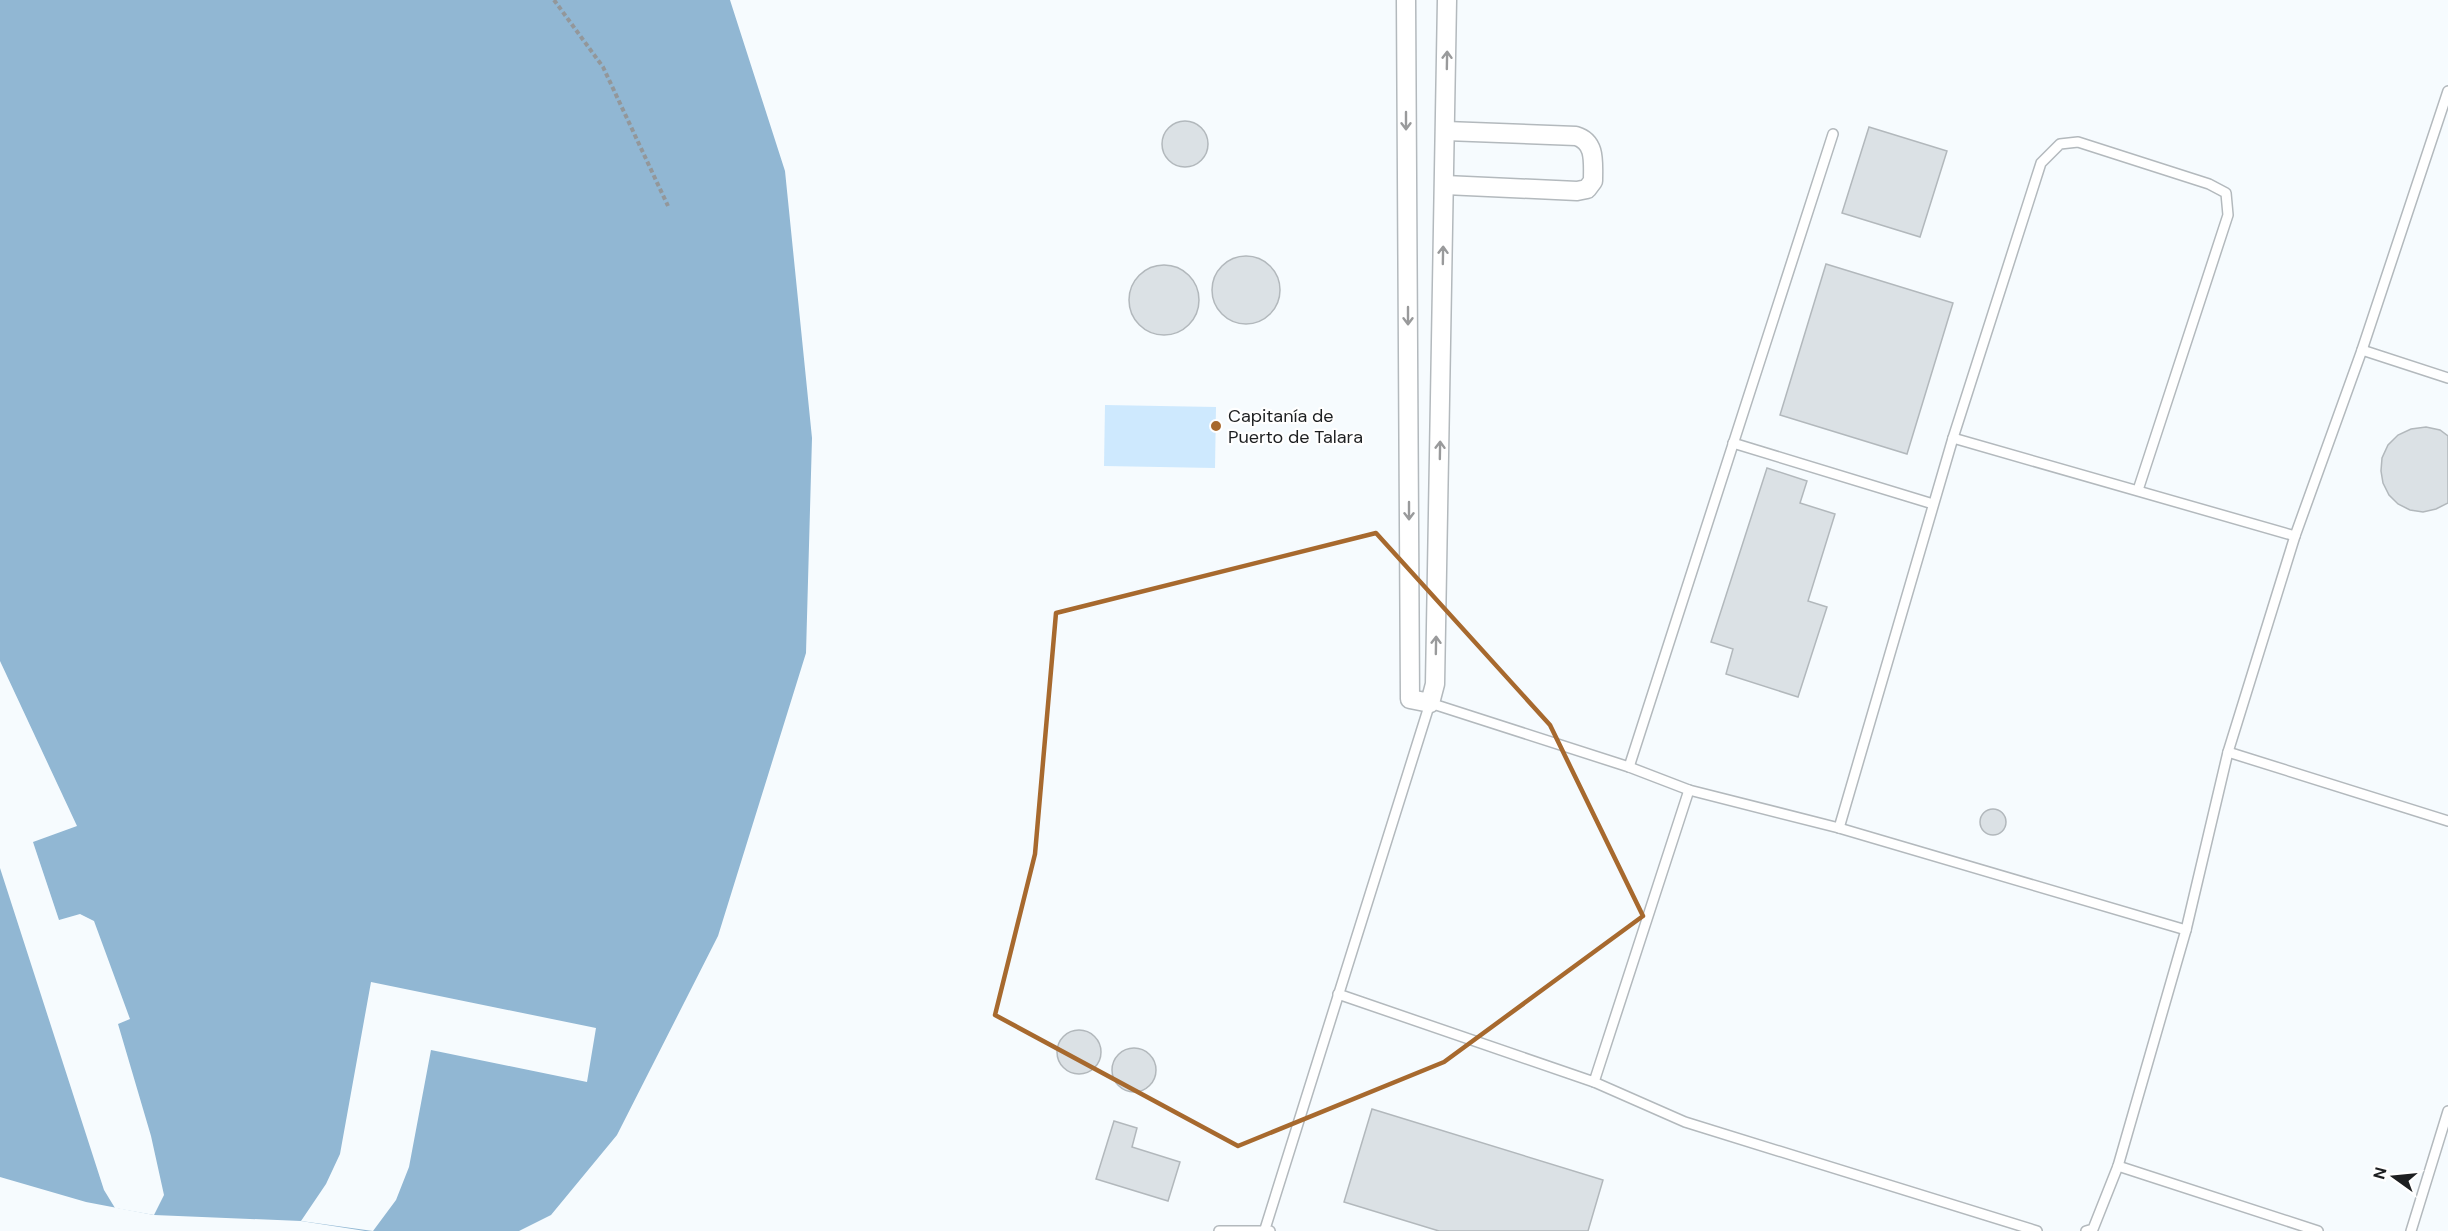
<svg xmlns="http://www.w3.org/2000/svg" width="2448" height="1231" font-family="'DM Sans',sans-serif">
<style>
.green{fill:#cee9fe}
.water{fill:#91b7d3}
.pier{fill:#f6fbfe}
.building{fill:#dbe1e5;stroke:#b2b8bc;stroke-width:1.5}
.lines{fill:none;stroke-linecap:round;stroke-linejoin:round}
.service-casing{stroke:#b3b9bd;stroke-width:12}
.minor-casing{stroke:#b3b9bd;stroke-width:21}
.path{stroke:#93979a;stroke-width:4;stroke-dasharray:4.5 3;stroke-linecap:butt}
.service{stroke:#fff;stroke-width:9}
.minor{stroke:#fff;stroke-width:18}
.oneway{stroke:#999a9b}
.marked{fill:none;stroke:#a7692e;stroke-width:4.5;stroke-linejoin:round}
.poi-dot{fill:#a7692e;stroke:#fff;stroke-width:2}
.labels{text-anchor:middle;stroke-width:4.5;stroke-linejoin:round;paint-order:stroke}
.poi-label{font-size:18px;fill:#1d1f21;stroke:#fff;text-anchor:start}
</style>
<rect width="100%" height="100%" fill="#f6fbfe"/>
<!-- green -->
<path class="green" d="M 1105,405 L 1216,407 L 1215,468 L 1104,466 Z"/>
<!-- water -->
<path class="water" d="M 0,0 L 730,0 L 785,171 L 812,438 L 806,653 L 718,936 L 617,1135 L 551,1215 L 519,1231 L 365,1231 L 301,1221 L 154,1215 L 86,1202 L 0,1177 Z"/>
<!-- pier -->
<g class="pier">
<path d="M 0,661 L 77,826 L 33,842 L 59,920 L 80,914 L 94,921 L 130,1019 L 118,1024 L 151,1136 L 164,1195 L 154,1215 L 115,1208 L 104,1190 L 0,868 Z"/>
<path d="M 371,982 L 596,1028 L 587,1082 L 431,1050 L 409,1167 L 396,1200 L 373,1231 L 301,1221 L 326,1184 L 340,1154 Z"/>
</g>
<!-- building -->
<g class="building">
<circle cx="1185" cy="144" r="23"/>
<path d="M 1869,127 L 1947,151 L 1920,237 L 1842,213 Z"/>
<circle cx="1246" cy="290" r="34"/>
<path d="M 1826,264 L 1953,303 L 1907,454 L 1780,415 Z"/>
<circle cx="1164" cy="300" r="35"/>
<path d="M 2426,427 L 2440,430 L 2448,436 L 2448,503 L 2436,509 L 2423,512 L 2410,510 L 2398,504 L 2389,495 L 2383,483 L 2381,471 L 2382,458 L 2388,445 L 2398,435 L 2411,429 Z"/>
<path d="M 1767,468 L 1807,481 L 1800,503 L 1835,514 L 1808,601 L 1827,607 L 1798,697 L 1726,674 L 1733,649 L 1711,642 Z"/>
<circle cx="1993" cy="822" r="13"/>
<circle cx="1079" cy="1052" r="22"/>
<circle cx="1134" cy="1070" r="22"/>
<path d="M 1372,1109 L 1603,1180 L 1588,1231 L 1439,1231 L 1344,1202 Z"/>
<path d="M 1114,1121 L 1137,1128 L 1132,1147 L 1180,1162 L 1168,1201 L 1096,1179 Z"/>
</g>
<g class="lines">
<defs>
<g id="service">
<path d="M 2362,350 L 2448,378"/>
<path d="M 1953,438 L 2295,536"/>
<path d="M 1733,443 L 1933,504"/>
<path d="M 2228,752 L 2448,821"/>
<path d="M 1629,767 L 1833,134"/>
<path d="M 1839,828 L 1953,438 L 2041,163 L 2060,144 L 2078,142 L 2209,184 L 2226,193 L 2228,215 L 2138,490"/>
<path d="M 1338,994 L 1594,1082 L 1689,790"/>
<path d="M 1594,1082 L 1685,1122 L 2037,1231"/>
<path d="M 2118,1166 L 2318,1231"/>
<path d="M 1265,1229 L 1430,703 L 1629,767 L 1689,790 L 1839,828 L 2186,930"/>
<path d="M 1219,1231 L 1270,1231"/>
<path d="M 2086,1231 L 2093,1229 L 2118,1166 L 2186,930 L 2228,752 L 2295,536 L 2362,350 L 2448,91"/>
<path d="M 2411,1231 L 2448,1111"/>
</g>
<g id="minor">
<path d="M 1406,0 L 1410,699 L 1430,703 L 1435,684 L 1447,0"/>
<path d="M 1445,185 L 1577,191 L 1587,189 L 1593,181 C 1593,162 1596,142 1576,136 L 1446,131"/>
</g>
</defs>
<!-- service casing -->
<use href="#service" class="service-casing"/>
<!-- minor casing -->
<use href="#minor" class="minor-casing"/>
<!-- path -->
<path class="path" d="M 554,0 L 603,67 L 668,206"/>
<!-- service -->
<use href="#service" class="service"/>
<!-- minor -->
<use href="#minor" class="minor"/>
</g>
<!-- one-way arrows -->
<defs><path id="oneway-shaft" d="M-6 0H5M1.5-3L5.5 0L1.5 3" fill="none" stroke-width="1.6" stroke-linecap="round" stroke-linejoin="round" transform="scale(1.5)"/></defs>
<g class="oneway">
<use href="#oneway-shaft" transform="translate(1447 60) rotate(-89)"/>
<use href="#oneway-shaft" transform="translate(1406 121) rotate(90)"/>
<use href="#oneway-shaft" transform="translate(1443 255) rotate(-89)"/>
<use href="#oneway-shaft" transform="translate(1408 316) rotate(90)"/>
<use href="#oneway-shaft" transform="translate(1440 450) rotate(-89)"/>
<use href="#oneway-shaft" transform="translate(1409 511) rotate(90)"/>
<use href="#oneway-shaft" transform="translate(1436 645) rotate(-89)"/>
</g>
<!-- marked area -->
<path class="marked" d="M 1376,533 L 1550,725 L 1643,916 L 1444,1062 L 1238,1146 L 995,1015 L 1035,854 L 1056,613 Z"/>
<!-- markers -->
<circle class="poi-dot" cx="1216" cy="426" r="6"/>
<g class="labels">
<!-- poi labels -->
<g class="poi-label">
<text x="1228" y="422">Capitanía de<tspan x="1228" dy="21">Puerto de Talara</tspan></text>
</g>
</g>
<!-- north arrow -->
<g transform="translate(2394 1177) rotate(285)" stroke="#ffffff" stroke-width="4.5" paint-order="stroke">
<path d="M0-4.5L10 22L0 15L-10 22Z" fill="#1d1f21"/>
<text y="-9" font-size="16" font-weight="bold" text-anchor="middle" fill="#1d1f21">N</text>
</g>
</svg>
